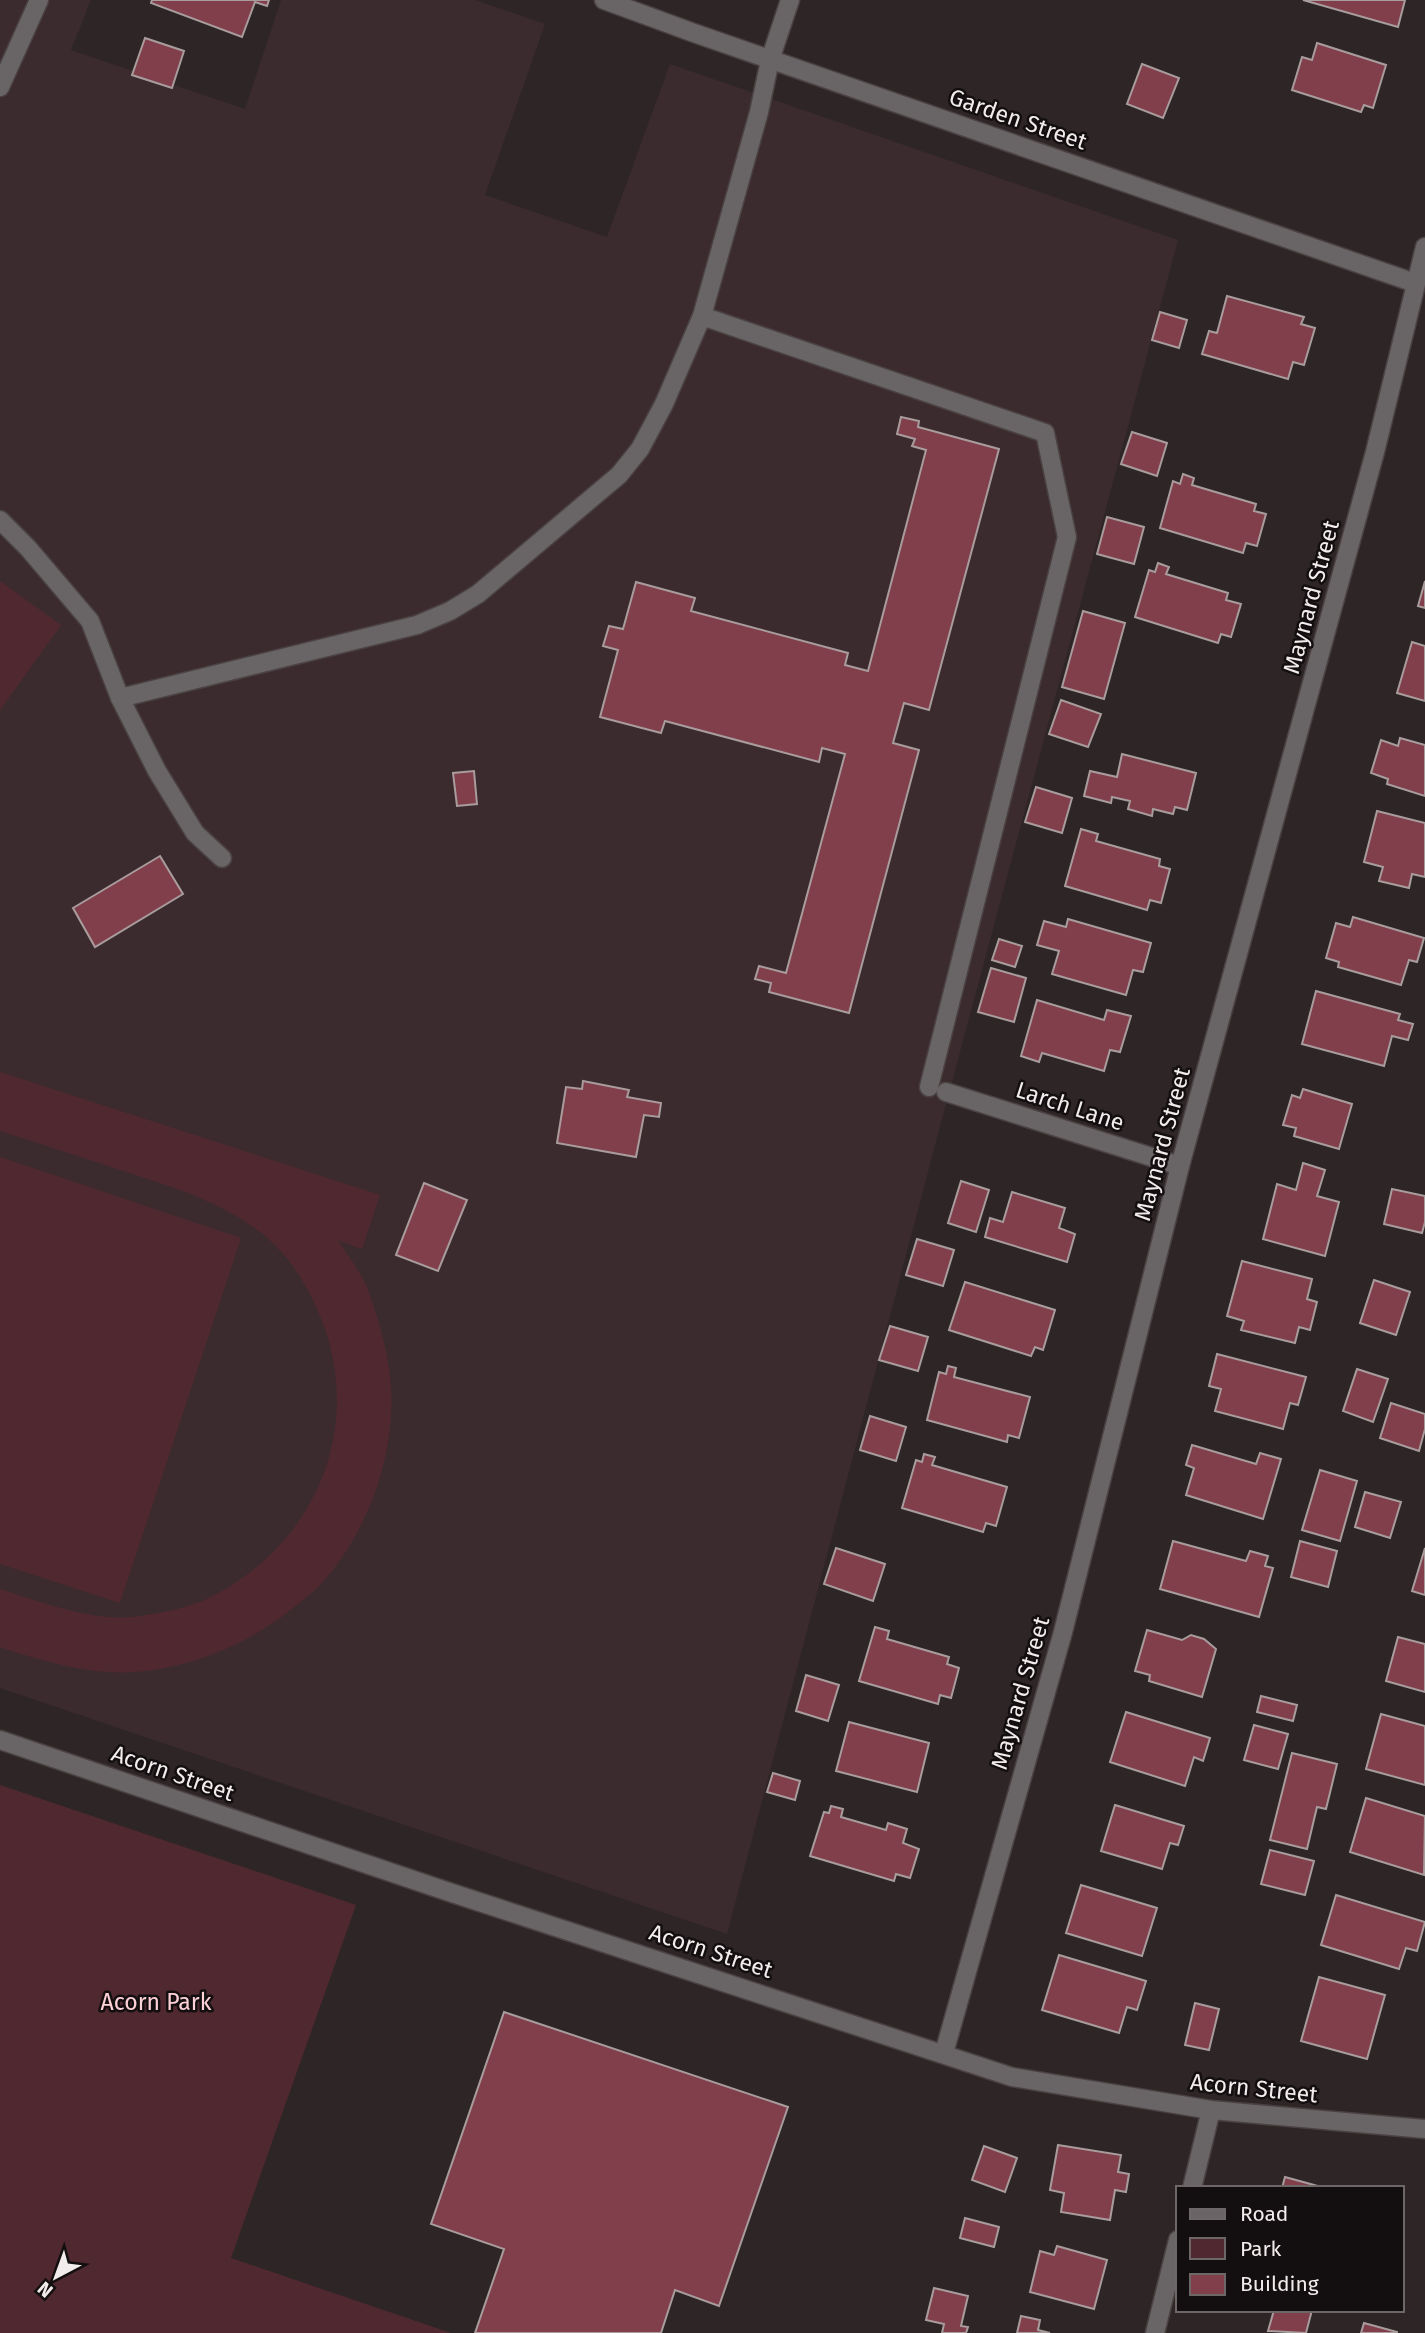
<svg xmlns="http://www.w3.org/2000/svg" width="1425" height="2333" font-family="'Fira Sans',sans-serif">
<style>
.built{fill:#3c2b2e}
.green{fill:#502930}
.building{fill:#813f4b;stroke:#a89c9d;stroke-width:2}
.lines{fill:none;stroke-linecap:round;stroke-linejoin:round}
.lane-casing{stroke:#4a4142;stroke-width:21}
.street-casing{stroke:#4a4142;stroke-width:21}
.lane{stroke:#696465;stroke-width:18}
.street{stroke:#696465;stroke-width:18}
.labels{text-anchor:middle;stroke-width:5;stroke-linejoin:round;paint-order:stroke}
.street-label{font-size:23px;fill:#f3ecec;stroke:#130f10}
.park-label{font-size:23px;fill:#fdd1d7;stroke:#130f10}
</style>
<rect width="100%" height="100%" fill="#2e2526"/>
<!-- built -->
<path class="built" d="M 0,0 L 91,0 L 71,50 L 245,109 L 281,0 L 475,0 L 545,24 L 485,195 L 607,237 L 670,64 L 1178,240 L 938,1134 L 727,1934 L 0,1688 Z"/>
<!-- green -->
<g class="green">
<path d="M 0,581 L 61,625 L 0,710 Z"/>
<path d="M 0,1072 L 380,1195 L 362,1249 L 338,1240 C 347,1255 359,1269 366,1285 C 377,1313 390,1358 391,1388 C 395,1457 368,1531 322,1583 C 315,1591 306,1597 298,1604 C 251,1643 196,1667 135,1672 C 91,1675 41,1661 0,1647 L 0,1589 C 37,1601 95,1622 134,1617 C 160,1613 192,1608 215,1595 C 312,1543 360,1438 326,1332 C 314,1296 293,1259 264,1235 C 223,1202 175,1188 126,1172 C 84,1158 42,1144 0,1131 Z"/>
<path d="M 0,1157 L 241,1238 L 120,1603 L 0,1564 Z"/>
<path d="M 0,1785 L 356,1905 L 231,2258 L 451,2333 L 0,2333 Z"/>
</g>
<!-- building -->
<g class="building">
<path d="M 152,0 L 269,0 L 267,6 L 255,2 L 242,37 L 151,3 Z"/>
<path d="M 1303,0 L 1405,0 L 1398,27 Z"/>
<path d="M 145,38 L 184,51 L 172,88 L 132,75 Z"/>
<path d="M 1317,43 L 1386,65 L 1373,108 L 1364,105 L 1361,112 L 1292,90 L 1302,57 L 1312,60 Z"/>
<path d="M 1142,64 L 1179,78 L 1163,118 L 1127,104 Z"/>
<path d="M 1227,296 L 1304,317 L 1301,324 L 1315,328 L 1304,365 L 1293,362 L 1288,379 L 1202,354 L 1209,331 L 1217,333 Z"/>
<path d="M 1160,312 L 1187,320 L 1179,348 L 1152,340 Z"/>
<path d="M 901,417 L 919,421 L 918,427 L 999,449 L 929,710 L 904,703 L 893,743 L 919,750 L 849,1013 L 769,992 L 771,983 L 755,979 L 759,966 L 786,973 L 845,754 L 822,748 L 819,762 L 665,721 L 661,733 L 600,717 L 618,650 L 603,646 L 609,626 L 623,629 L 636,582 L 695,598 L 691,611 L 848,653 L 845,665 L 868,671 L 926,450 L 912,446 L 915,439 L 897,434 Z"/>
<path d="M 1132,432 L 1167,443 L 1157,476 L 1121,464 Z"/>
<path d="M 1183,474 L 1194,478 L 1192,485 L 1256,504 L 1254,511 L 1266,514 L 1257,546 L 1246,543 L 1243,553 L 1160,528 L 1173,481 L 1180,484 Z"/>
<path d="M 1107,517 L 1144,527 L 1134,564 L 1097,554 Z"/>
<path d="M 1158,563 L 1169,567 L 1166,574 L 1228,593 L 1226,600 L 1241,604 L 1231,637 L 1221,634 L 1218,643 L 1135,617 L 1149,570 L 1155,572 Z"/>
<path d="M 1425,581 L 1425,608 L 1418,606 Z"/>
<path d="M 1083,611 L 1125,623 L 1104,699 L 1062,687 Z"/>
<path d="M 1412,642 L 1425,646 L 1425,701 L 1397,693 Z"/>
<path d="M 1061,700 L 1101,714 L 1088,747 L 1049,734 Z"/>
<path d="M 1400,738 L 1425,745 L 1425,796 L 1387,784 L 1388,779 L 1371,773 L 1381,740 L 1398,746 Z"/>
<path d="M 1122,754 L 1196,773 L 1187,810 L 1175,807 L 1173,814 L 1153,809 L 1152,816 L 1128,809 L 1130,801 L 1112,797 L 1111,803 L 1084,796 L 1090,771 L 1117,777 Z"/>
<path d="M 474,771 L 477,804 L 457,806 L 453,773 Z"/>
<path d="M 1036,787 L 1072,798 L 1062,833 L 1025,822 Z"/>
<path d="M 1377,811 L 1425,823 L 1425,877 L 1412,874 L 1409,888 L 1379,881 L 1383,867 L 1364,862 Z"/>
<path d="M 1081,829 L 1098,834 L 1096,841 L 1160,859 L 1159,866 L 1170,869 L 1161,903 L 1150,900 L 1147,910 L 1065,886 Z"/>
<path d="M 160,856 L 183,894 L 95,947 L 73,908 Z"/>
<path d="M 1353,917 L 1424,938 L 1417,962 L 1409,960 L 1401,985 L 1338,967 L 1339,962 L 1326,958 L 1336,923 L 1350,927 Z"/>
<path d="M 1068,919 L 1151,943 L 1143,972 L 1133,970 L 1126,995 L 1052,974 L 1059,951 L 1037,945 L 1044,921 L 1066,927 Z"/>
<path d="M 999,939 L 1022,946 L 1015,967 L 992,960 Z"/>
<path d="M 991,968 L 1026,978 L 1014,1022 L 978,1012 Z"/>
<path d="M 1316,991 L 1400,1014 L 1398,1020 L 1413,1024 L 1408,1040 L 1392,1036 L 1384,1066 L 1302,1044 Z"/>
<path d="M 1037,1000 L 1104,1020 L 1107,1010 L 1131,1016 L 1120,1052 L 1110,1050 L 1104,1071 L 1042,1053 L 1039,1062 L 1021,1056 Z"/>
<path d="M 583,1081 L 629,1090 L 627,1097 L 661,1103 L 659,1117 L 644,1115 L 636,1157 L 557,1143 L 566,1087 L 582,1089 Z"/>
<path d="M 1303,1089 L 1352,1104 L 1339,1149 L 1294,1136 L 1296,1128 L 1283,1125 L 1292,1095 L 1300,1098 Z"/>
<path d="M 1303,1163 L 1325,1170 L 1317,1196 L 1339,1202 L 1325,1256 L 1263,1239 L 1277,1184 L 1296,1190 Z"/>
<path d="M 961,1181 L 989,1190 L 976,1232 L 948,1223 Z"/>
<path d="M 424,1183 L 467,1200 L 438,1271 L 396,1255 Z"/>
<path d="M 1392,1189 L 1425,1196 L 1425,1222 L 1422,1233 L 1384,1224 Z"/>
<path d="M 1012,1192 L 1065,1208 L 1059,1228 L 1075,1234 L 1067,1262 L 985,1237 L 990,1218 L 1003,1222 Z"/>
<path d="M 917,1239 L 954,1250 L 943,1286 L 906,1275 Z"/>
<path d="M 1242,1261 L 1312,1279 L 1307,1299 L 1317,1302 L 1310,1330 L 1299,1327 L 1295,1343 L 1241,1330 L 1244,1321 L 1227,1316 Z"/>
<path d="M 1374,1280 L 1410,1292 L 1396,1335 L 1360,1323 Z"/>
<path d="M 965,1282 L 1055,1310 L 1043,1350 L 1035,1347 L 1031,1356 L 949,1330 Z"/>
<path d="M 890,1326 L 928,1337 L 918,1371 L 879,1360 Z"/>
<path d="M 1217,1354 L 1306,1377 L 1298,1405 L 1290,1403 L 1283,1429 L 1215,1411 L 1221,1389 L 1209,1386 Z"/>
<path d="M 948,1366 L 956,1368 L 954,1377 L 1030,1397 L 1019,1438 L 1008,1435 L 1007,1442 L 927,1420 L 939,1372 L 946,1374 Z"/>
<path d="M 1357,1369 L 1388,1379 L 1373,1422 L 1343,1411 Z"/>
<path d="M 1391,1403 L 1425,1414 L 1425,1429 L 1419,1451 L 1380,1438 Z"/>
<path d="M 870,1416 L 906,1427 L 896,1461 L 860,1450 Z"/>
<path d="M 1192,1445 L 1256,1464 L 1260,1453 L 1281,1459 L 1263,1519 L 1186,1495 L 1194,1468 L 1186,1465 Z"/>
<path d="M 924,1454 L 935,1457 L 932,1465 L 1007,1487 L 996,1526 L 986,1523 L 983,1532 L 902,1508 L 916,1460 L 922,1462 Z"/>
<path d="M 1320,1470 L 1357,1481 L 1340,1541 L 1302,1530 Z"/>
<path d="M 1365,1492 L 1401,1502 L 1390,1538 L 1355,1527 Z"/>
<path d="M 1173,1541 L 1246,1561 L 1250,1551 L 1268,1556 L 1265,1566 L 1273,1568 L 1259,1617 L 1160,1589 Z"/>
<path d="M 1300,1541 L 1337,1551 L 1328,1587 L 1291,1577 Z"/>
<path d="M 836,1548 L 885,1564 L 873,1601 L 824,1584 Z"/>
<path d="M 1425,1548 L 1425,1595 L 1412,1591 Z"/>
<path d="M 875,1627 L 889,1631 L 887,1639 L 949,1657 L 947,1664 L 959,1668 L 951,1698 L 940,1695 L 938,1704 L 859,1681 Z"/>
<path d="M 1147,1630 L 1182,1640 L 1191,1635 L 1204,1639 L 1216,1649 L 1202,1697 L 1149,1681 L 1150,1675 L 1135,1671 Z"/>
<path d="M 1398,1637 L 1425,1644 L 1425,1692 L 1386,1681 Z"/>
<path d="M 806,1675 L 839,1685 L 828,1721 L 796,1711 Z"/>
<path d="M 1261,1696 L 1297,1705 L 1293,1721 L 1257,1712 Z"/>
<path d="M 1126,1712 L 1210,1738 L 1203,1761 L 1194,1757 L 1185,1786 L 1110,1762 Z"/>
<path d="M 1381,1714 L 1425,1726 L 1425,1785 L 1366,1769 Z"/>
<path d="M 849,1722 L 929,1743 L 917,1792 L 836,1771 Z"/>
<path d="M 1254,1725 L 1288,1734 L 1278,1769 L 1244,1760 Z"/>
<path d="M 1292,1753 L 1337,1764 L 1326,1809 L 1317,1807 L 1307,1849 L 1270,1840 Z"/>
<path d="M 773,1773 L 800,1781 L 795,1800 L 767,1792 Z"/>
<path d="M 1366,1798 L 1425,1816 L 1424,1875 L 1350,1852 Z"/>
<path d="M 1115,1805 L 1184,1826 L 1178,1845 L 1170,1843 L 1162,1869 L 1101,1851 Z"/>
<path d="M 831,1806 L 843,1809 L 841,1817 L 886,1830 L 888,1823 L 907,1829 L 903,1843 L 919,1849 L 910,1878 L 896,1874 L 894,1881 L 810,1856 L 824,1812 L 829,1813 Z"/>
<path d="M 1270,1850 L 1314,1861 L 1305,1895 L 1261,1884 Z"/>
<path d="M 1081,1885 L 1157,1908 L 1142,1956 L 1066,1933 Z"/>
<path d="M 1336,1895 L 1425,1922 L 1417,1951 L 1406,1948 L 1399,1969 L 1321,1945 Z"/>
<path d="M 1059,1955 L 1146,1981 L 1137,2010 L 1127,2007 L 1119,2033 L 1042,2010 Z"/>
<path d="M 1319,1977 L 1385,1995 L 1367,2059 L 1301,2041 Z"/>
<path d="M 1195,2003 L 1219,2009 L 1209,2050 L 1185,2045 Z"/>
<path d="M 504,2012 L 788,2107 L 719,2306 L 675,2290 L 661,2333 L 475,2333 L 504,2249 L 431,2224 Z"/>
<path d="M 1058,2145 L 1121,2155 L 1118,2172 L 1129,2174 L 1126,2192 L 1115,2190 L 1110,2220 L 1061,2212 L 1064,2193 L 1050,2190 Z"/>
<path d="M 984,2146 L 1017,2158 L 1005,2192 L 972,2180 Z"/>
<path d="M 1285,2177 L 1325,2188 L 1282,2188 Z"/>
<path d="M 965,2218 L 999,2227 L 994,2247 L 960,2238 Z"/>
<path d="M 1057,2246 L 1107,2260 L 1094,2309 L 1030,2292 L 1040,2251 L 1054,2255 Z"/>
<path d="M 934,2288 L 968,2296 L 961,2326 L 968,2327 L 966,2333 L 942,2333 L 944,2324 L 926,2320 Z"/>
<path d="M 1274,2310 L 1312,2310 L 1306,2333 L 1268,2331 Z"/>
<path d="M 1021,2316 L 1040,2320 L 1038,2330 L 1050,2333 L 1017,2333 Z"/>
<path d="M 1364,2323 L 1397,2332 L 1397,2333 L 1361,2333 Z"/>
</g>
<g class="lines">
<defs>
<g id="lane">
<path d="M 702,316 L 759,112 L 770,60"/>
<path d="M 0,520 L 28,548 L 90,621 L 120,698 L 157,771 L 195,833 L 222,858"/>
<path d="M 120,698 L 417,625 L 450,611 L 478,594 L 619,475 L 640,449 L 664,404 L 702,316 L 1045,433 L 1067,537 L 929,1087"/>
</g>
<g id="street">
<path d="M 604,0 L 694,33 L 1415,283"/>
<path d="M 770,60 L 790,0"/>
<path d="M 0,87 L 39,0"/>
<path d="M 946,1092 L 1180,1166"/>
<path d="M 0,1740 L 449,1892 L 1012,2077 L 1211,2110 L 1425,2129"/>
<path d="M 944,2053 L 1063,1632 L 1180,1166 L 1375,452 L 1425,247"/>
<path d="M 1192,2188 L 1211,2110"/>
<path d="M 1155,2333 L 1178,2240"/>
</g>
</defs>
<!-- lane casing -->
<use href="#lane" class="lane-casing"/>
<!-- street casing -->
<use href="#street" class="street-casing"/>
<!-- lane -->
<use href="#lane" class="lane"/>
<!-- street -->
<use href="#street" class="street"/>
</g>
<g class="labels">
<!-- street labels -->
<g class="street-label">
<text transform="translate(1018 119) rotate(19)" y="8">Garden Street</text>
<text transform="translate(1311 597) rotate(-75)" y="8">Maynard Street</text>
<text transform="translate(1070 1106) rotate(18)" y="8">Larch Lane</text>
<text transform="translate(1162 1144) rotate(-75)" y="8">Maynard Street</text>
<text transform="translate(1020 1693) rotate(-74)" y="8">Maynard Street</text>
<text transform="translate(173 1773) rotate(19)" y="8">Acorn Street</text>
<text transform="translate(711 1951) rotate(18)" y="8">Acorn Street</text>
<text transform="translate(1254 2088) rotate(6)" y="8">Acorn Street</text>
</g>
<!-- park labels -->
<g class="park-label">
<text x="156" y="2010">Acorn Park</text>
</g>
</g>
<!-- legend -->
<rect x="1176" y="2186" width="228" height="126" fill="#130f10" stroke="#6d6768" stroke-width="2"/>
<rect x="1190" y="2209" width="35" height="10" fill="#696465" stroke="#6d6768" stroke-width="2"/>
<text x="1240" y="2221" font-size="21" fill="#f3ecec">Road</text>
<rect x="1190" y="2238" width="35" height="21" fill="#502930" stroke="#6d6768" stroke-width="2"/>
<text x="1240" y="2256" font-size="21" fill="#f3ecec">Park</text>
<rect x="1190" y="2274" width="35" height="21" fill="#813f4b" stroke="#6d6768" stroke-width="2"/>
<text x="1240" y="2291" font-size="21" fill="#f3ecec">Building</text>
<!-- north arrow -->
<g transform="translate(56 2277) rotate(221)" stroke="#130f10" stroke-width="5" paint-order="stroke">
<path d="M0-5L12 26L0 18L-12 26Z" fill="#f3ecec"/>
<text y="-10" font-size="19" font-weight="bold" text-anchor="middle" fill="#f3ecec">N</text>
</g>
</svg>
